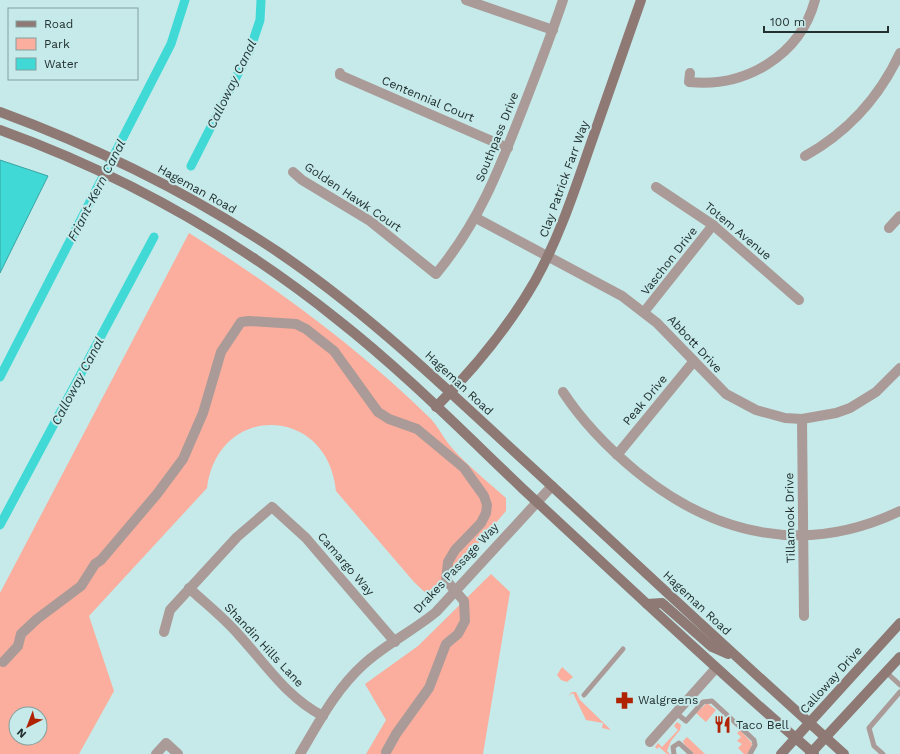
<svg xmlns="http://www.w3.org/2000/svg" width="900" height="754" font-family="'Work Sans',sans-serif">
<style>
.green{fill:#fbae9d;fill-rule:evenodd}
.water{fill:#40d9d6;stroke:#37a6a4}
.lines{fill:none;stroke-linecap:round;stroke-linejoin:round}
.canal{stroke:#40d9d6;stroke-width:9}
.lane{stroke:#aa9b98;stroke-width:5}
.street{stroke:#aa9b98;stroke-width:10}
.secondary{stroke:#8e7975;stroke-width:10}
.labels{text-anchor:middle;stroke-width:4;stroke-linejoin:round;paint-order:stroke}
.street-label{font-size:12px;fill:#223030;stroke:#c5eae9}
.poi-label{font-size:12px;fill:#223030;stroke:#c5eae9;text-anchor:start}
.water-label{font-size:13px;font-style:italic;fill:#213939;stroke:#c5eae9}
</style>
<rect width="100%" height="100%" fill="#c5eae9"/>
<!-- green -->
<g class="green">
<path d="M 189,233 C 276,287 358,348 431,419 C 439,428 444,439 452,448 C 468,466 488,482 506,498 L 506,511 L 431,598 L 414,582 L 336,491 C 328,405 218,402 207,488 L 89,616 L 114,691 L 79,754 L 0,754 L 0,593 ZM 16,714 L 40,714 L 40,738 L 16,738 Z"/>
<path d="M 491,574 L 510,592 L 483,754 L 366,754 L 386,720 L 365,684 L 418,646 Z"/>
<path d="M 562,667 L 573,677 L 567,682 L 561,680 L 557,675 Z"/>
<path d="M 572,692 L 576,692 L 580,700 L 611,730 L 602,728 L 603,723 L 586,720 L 573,693 L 568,696 Z"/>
<path d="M 707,703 L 716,710 L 706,722 L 696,713 Z"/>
<path d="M 677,722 L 681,725 L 680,730 L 671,741 L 667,751 L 670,754 L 667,754 L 659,747 L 657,749 L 655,747 L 658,743 L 662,747 L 678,730 L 674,726 Z"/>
<path d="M 740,730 L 752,743 L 751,749 L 747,754 L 744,754 L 738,748 L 742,744 L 737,741 L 741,737 L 737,733 Z"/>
<path d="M 687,737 L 705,754 L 694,754 L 684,744 L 683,741 Z"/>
</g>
<!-- water -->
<path class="water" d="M 0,160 L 48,176 L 0,273 Z"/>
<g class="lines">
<!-- canal -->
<g class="canal">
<path d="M 191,166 L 250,50 L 260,20 L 261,0"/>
<path d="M 0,377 L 171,44 L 185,0"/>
<path d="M 0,525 L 154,237"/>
</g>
<!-- lane -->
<g class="lane">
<path d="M 886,672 L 900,685"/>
<path d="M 584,695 L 623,649"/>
<path d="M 676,713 L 686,721 L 703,702 L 712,701 L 754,740 L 755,745 L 750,754"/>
<path d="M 674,754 L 673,747 L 679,743 L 691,754"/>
<path d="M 883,754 L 874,746 L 869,728 L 900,692"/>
</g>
<!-- street -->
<g class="street">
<path d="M 466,0 L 553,30"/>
<path d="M 340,73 L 340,75 L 508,148"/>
<path d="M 690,73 L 689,82 C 745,88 800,56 815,0"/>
<path d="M 805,156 C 848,132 879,98 900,53"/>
<path d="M 293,172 L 302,180 L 370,221 L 436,274 C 479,222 499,170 523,108 C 537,72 551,36 563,0"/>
<path d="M 656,187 L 713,225 L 799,300"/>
<path d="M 476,218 L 622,296 L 657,323 L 726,394 L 756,410 L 785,418 L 802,419 L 836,413 L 850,408 L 876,392 L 900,368"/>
<path d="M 889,228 L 900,216"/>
<path d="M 644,312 L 713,225"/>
<path d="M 563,392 C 584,424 608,448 637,472 C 716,536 806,556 900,511"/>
<path d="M 802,419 L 804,616"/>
<path d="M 617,455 L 694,361"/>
<path d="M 189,588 C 205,603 223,617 238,634 C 265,663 287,698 323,716"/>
<path d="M 164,632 L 170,610 L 237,537 L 272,507 L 306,538 L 395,642"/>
<path d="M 3,662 L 18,646 L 21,634 L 37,619 L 81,586 L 95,564 L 101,560 L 157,494 L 183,459 L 203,413 L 221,352 L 241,322 L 249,321 L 296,324 L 306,329 L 334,351 L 378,412 L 389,419 L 417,429 L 464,468 L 484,496 L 487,505 L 486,513 L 481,523 L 455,550 L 448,562 L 446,580 L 464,601 L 465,621 L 458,634 L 446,644 L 429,688 L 396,734 L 386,752"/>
<path d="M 650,742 L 716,668"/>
<path d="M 156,754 L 166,743 L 178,754"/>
<path d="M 300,754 C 319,722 336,689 364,664 C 386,644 413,631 436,612 L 552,486"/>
</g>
<!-- secondary -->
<g class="secondary">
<path d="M 0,112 C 98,148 191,194 278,252 C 364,310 439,382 516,453 C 625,553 733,655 844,754"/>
<path d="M 0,130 C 122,174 237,239 338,320 C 403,371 462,431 522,488 C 618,577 714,668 814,754"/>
<path d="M 436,407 C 474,369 508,328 535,281 C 559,238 574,192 590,146 C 607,98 624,49 641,0"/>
<path d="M 647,604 L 662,603 L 712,647 L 728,654"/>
<path d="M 781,754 L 900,623"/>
<path d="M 810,754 L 900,657"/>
</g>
</g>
<!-- icons -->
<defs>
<symbol id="pharmacy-bare" viewBox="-9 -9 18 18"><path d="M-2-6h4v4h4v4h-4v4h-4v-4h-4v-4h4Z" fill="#af2202" stroke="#c5eae9" stroke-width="2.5" paint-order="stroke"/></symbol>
<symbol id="restaurant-bare" viewBox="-9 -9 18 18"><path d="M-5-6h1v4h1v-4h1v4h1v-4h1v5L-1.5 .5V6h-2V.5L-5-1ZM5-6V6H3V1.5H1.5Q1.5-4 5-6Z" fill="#af2202" stroke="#c5eae9" stroke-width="2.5" paint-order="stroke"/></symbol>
</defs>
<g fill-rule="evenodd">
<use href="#pharmacy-bare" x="612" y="688" width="25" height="25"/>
<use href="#restaurant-bare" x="710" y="712" width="25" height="25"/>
</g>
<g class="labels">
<!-- street labels -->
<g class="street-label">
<text transform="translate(428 99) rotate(23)" y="4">Centennial Court</text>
<text transform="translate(497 137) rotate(-68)" y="4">Southpass Drive</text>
<text transform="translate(564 179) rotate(-70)" y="4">Clay Patrick Farr Way</text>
<text transform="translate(197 189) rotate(29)" y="4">Hageman Road</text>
<text transform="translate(353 197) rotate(34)" y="4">Golden Hawk Court</text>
<text transform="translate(738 231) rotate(40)" y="4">Totem Avenue</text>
<text transform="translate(669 261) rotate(-52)" y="4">Vaschon Drive</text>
<text transform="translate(695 344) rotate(47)" y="4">Abbott Drive</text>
<text transform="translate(459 383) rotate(43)" y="4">Hageman Road</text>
<text transform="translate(645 400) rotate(-50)" y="4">Peak Drive</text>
<text transform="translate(790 518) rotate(-91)" y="4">Tillamook Drive</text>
<text transform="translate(346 564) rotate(49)" y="4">Camargo Way</text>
<text transform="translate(456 568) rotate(-47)" y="4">Drakes Passage Way</text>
<text transform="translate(697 603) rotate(43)" y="4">Hageman Road</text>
<text transform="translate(264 645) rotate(47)" y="4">Shandin Hills Lane</text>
<text transform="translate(831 680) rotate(-48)" y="4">Calloway Drive</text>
</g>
<!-- poi labels -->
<g class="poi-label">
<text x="638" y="704">Walgreens</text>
<text x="736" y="729">Taco Bell</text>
</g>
<!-- water labels -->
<g class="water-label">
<text transform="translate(231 84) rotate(-64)" y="5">Calloway Canal</text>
<text transform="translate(96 190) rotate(-63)" y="5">Friant-Kern Canal</text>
<text transform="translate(77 381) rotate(-62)" y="5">Calloway Canal</text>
</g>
</g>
<!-- legend -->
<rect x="8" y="8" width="130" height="72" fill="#c5eae9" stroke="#84a09f"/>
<rect x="16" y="21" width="20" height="6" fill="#8e7975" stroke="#84a09f"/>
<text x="44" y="28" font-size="12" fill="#223030">Road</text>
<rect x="16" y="38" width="20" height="12" fill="#fbae9d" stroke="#84a09f"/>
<text x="44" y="48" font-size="12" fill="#223030">Park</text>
<rect x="16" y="58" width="20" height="12" fill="#40d9d6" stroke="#84a09f"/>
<text x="44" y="68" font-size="12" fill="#223030">Water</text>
<!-- north arrow -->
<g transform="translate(28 726) rotate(222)"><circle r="19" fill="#c5eae9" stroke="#84a09f"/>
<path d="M0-3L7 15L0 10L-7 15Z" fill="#af2202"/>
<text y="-6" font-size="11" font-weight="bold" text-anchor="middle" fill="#223030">N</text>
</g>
<!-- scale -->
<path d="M764 26v6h124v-6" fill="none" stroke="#223030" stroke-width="2"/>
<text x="770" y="26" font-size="12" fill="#223030" stroke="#c5eae9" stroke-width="3" paint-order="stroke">100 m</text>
</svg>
